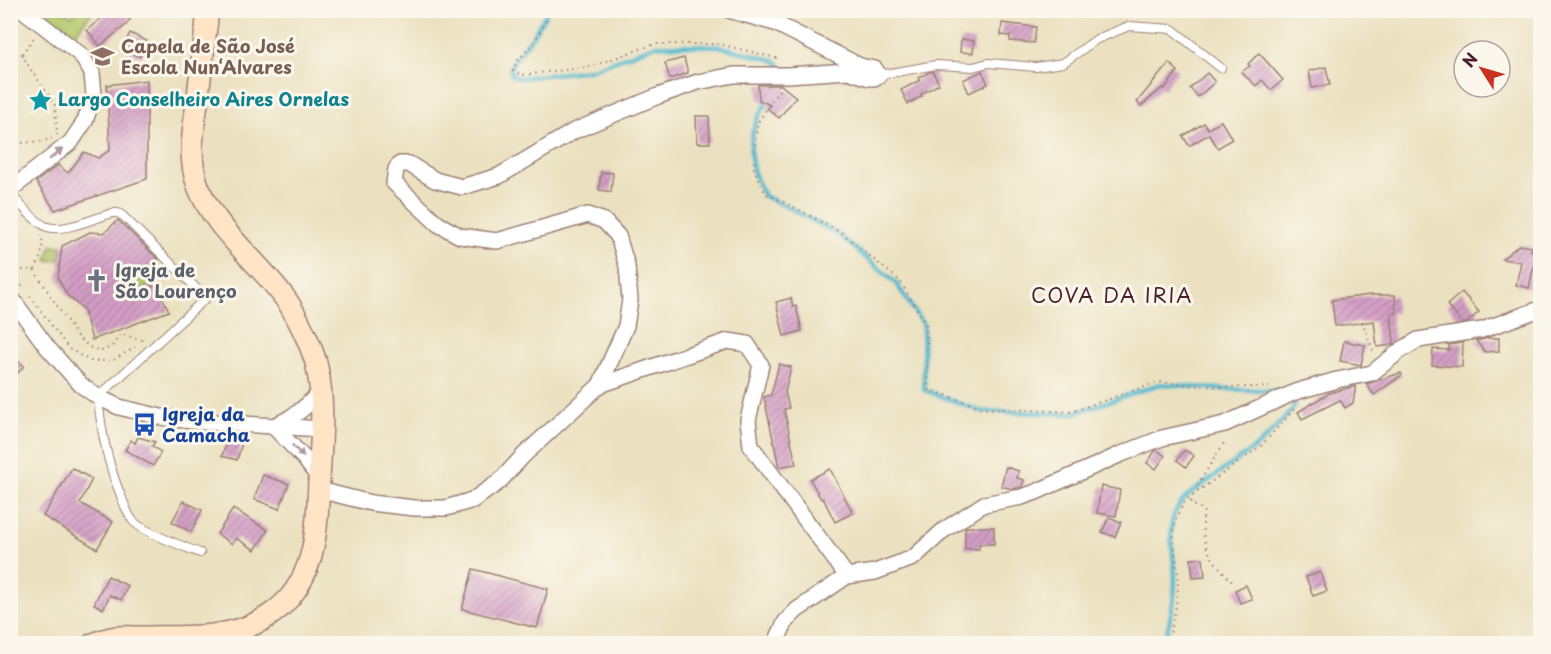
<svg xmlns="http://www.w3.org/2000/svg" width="1551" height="654" font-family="'Playpen Sans',sans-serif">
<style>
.grass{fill:url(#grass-tufts);stroke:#7e734b;stroke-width:1.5}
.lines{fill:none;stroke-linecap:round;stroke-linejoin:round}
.stream{stroke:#50b8ce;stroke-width:4.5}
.building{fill:url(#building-hatch)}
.service-casing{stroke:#9a8076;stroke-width:10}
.minor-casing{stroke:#9a8076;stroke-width:18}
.secondary-casing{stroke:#9a8076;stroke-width:24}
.path{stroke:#9a8076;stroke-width:2;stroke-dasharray:1.5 4.5;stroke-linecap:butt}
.service{stroke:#fff;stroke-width:8}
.minor{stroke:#fff;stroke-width:15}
.secondary{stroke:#ffe4c6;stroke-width:21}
.oneway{fill:#ae9aa0}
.labels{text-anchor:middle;stroke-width:6;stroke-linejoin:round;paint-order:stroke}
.education-label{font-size:18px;font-weight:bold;fill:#785e54;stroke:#fbf7ec;text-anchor:start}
.culture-label{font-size:18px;font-weight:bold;fill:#0d838f;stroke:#fbf7ec;text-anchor:start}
.worship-label{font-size:18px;font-weight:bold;fill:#5b616d;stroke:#fbf7ec;text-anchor:start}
.transit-label{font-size:18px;font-weight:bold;fill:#164399;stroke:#fbf7ec;text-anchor:start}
.neighbourhood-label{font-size:20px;letter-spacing:1.5px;fill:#4a1f2b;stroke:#fbf7ec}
</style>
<defs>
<pattern id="grass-tufts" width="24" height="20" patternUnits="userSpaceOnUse" patternTransform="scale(1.5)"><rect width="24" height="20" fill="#b1c76b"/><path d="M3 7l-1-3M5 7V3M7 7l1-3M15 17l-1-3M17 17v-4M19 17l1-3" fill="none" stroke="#9aaa5d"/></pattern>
<pattern id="building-hatch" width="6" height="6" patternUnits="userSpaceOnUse" patternTransform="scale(1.5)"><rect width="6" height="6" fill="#d49fc6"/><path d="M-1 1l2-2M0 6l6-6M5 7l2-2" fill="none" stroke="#ae81a1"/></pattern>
</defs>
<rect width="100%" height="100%" fill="#fbf7ec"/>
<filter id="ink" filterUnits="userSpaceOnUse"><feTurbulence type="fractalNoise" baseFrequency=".0167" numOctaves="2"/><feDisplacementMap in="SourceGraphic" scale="12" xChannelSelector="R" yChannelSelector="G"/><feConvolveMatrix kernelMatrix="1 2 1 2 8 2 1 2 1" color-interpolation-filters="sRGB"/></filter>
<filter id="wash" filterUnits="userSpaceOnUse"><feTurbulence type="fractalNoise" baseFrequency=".008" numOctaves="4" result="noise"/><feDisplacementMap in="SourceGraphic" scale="24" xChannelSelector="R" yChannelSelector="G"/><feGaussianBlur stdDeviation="1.35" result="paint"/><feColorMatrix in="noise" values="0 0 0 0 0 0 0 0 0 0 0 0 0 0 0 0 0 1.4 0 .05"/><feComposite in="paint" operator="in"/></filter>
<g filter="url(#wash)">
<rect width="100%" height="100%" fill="#ebe1c0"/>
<!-- grass -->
<g class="grass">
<path d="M 50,11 L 64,11 L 71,16 L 77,11 L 93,11 L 70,40 L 44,17 Z"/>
<path d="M 51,246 L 62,246 L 60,260 L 47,261 Z"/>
<path d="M 120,268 L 139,276 L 144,272 L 157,286 L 134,290 L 137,283 Z"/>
</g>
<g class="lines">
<!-- stream -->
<g class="stream">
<path d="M 548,10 L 532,37 L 514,61 L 510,70 L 513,76 L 520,78 L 590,70 L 656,45 L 718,46 L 774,60 L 780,65 L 781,70"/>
<path d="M 769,100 C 753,122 747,142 753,169 C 755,178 760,187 764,196 L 786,206 L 839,235 L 896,283 L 923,325 L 924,390 L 980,411 L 1072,414 L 1160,384 L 1219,389 L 1283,391"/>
<path d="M 10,624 L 12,625 L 14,644"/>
<path d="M 1165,640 C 1170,620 1175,600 1175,580 C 1175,546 1159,518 1191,493 L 1260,444 L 1292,410 L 1295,403 L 1294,398"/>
</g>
</g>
<g id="blocks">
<!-- building -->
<g class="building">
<path d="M 111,10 L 137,10 L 126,25 L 100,46 L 87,30 Z"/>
<path d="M 1002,23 L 1036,27 L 1034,43 L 1010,41 L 1010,36 L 1001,35 Z"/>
<path d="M 130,33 L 147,41 L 140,57 L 122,49 Z"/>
<path d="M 961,39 L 974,41 L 973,53 L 960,52 Z"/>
<path d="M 1259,53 L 1283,80 L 1271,90 L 1262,80 L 1256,86 L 1241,72 L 1250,66 L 1248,64 Z"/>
<path d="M 684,58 L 688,73 L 670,79 L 665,63 Z"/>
<path d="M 1169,63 L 1178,71 L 1164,89 L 1162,88 L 1141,106 L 1137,102 Z"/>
<path d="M 1326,67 L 1330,85 L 1312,88 L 1309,71 Z"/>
<path d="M 982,71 L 988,84 L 969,93 L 963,80 Z"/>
<path d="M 929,72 L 933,72 L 939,84 L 921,94 L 922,96 L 908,104 L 901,90 L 920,80 L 918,78 Z"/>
<path d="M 1207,73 L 1215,82 L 1198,97 L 1190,88 Z"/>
<path d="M 147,80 L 147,179 L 55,210 L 36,182 L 58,165 L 68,173 L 84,152 L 98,158 L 110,150 L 107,85 Z"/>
<path d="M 758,85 L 781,85 L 796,97 L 779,118 L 767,108 L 770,105 L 759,100 Z"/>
<path d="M 696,116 L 709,116 L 710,143 L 697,143 Z"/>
<path d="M 1221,121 L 1232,139 L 1218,148 L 1209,134 L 1189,146 L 1183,136 L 1204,123 L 1208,129 Z"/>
<path d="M 601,172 L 613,173 L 611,192 L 599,190 Z"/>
<path d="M 118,220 L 159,260 L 117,293 L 157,286 L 169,311 L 92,340 L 84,310 L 67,295 L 58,278 L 62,246 L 90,232 L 104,233 Z"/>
<path d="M 1519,245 L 1532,247 L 1531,251 L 1537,252 L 1529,288 L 1516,285 L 1521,262 L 1502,259 Z"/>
<path d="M 1462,292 L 1479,312 L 1467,323 L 1462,323 L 1447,305 Z"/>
<path d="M 1370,295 L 1395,295 L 1396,313 L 1391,313 L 1394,343 L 1392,345 L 1377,347 L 1374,321 L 1335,326 L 1332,300 Z"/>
<path d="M 791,298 L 793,307 L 796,306 L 802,331 L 784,336 L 776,302 Z"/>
<path d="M 1488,338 L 1499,338 L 1499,351 L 1485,352 L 1476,341 Z"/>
<path d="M 1344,341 L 1365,345 L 1361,365 L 1340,361 Z"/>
<path d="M 1460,343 L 1463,343 L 1462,367 L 1432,365 L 1433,349 L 1449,350 L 1449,345 Z"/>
<path d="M 10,354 L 24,366 L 10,382 Z"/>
<path d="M 779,364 L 791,367 L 785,392 L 789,408 L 784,409 L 796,464 L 779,467 L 764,397 L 771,395 Z"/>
<path d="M 1401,373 L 1402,375 L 1374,395 L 1366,384 Z"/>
<path d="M 1356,386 L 1353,403 L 1345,408 L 1340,400 L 1302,419 L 1298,412 L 1329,393 Z"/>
<path d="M 138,437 L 155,442 L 152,446 L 161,452 L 153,466 L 125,450 L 131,440 L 135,443 Z"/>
<path d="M 228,439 L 242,443 L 237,460 L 222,456 Z"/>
<path d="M 1157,450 L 1165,456 L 1156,469 L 1147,463 L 1155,451 Z"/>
<path d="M 1185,450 L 1194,456 L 1186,467 L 1177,460 Z"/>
<path d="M 1006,467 L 1019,471 L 1017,478 L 1024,480 L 1022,487 L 1012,489 L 1001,486 Z"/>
<path d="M 72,468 L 92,479 L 80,503 L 113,522 L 97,549 L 43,516 Z"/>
<path d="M 830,469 L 853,513 L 835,522 L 823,498 L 821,499 L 810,479 Z"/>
<path d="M 263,475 L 289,484 L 279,509 L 254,499 Z"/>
<path d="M 1101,486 L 1120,490 L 1116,516 L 1097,513 Z"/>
<path d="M 183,501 L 202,510 L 191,532 L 172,522 Z"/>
<path d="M 233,509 L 268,530 L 255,550 L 236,538 L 232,544 L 217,534 Z"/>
<path d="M 1109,517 L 1121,522 L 1115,537 L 1102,532 Z"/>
<path d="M 967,527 L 994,527 L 994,544 L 979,544 L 979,549 L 965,549 L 965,528 Z"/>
<path d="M 1203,558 L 1205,577 L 1193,578 L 1191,559 Z"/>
<path d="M 473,569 L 548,589 L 537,628 L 462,609 Z"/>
<path d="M 1320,572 L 1327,591 L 1313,596 L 1306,577 Z"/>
<path d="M 108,576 L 128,586 L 121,600 L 110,595 L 103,609 L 94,604 Z"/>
<path d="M 1246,585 L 1252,599 L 1240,603 L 1235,590 Z"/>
</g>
</g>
</g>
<g filter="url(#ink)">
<use href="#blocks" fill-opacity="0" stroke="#9a8076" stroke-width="1.5"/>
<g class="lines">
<defs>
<g id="service">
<path d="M 879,75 L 936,65 L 973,67 L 988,63 L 1036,67 L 1063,63 L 1097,39 L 1129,26 L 1172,29 L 1221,68"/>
<path d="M 10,194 C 21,204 31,219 45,226 C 61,234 95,218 112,213 L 118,213 L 123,216 L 206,298 L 98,397 C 101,431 108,465 121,496 C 124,504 128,515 133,521 C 143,532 185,547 200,553"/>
</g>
<g id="minor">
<path d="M 10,190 L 71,142 L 85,121 L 94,95 L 92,73 L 81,55 L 23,10"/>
<path d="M 10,296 L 47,347 L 81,385 L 98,397 L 119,407 L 161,417 L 192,421 L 322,429"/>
<path d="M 600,385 L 626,326 L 630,300 L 627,266 L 618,236 L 604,221 L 588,215 L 497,241 L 460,236 L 438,224 L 394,183 L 396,169 L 400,164 L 409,164 L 435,180 L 462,187 L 499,176 L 574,131 L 658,96 L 698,82 L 734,75 L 788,75 L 848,71 L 869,78 L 874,78 L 879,75 L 875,69 L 860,66 L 775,23 L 729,10"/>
<path d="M 276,425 C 294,418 306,406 320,393"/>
<path d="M 273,426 L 304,458 L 319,478"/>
<path d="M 319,490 L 371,503 L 414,508 L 446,508 L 473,500 L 499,482 L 524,455 L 600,385 L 728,341 L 747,344 L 761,365 L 748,420 L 751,446 L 847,576"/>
<path d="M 775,644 L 786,621 L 797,610 L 847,576 L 875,572 L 913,558 L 944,530 L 984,504 L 1022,497 L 1036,492 L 1119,455 L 1162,438 L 1225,424 L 1295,392 L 1337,380 L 1372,373 L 1401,350 L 1418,340 L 1482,330 L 1540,309"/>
</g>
<path id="secondary" d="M 93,644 C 99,642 105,639 111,638 C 121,636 132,637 142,637 C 182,636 227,640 262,620 C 284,608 300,588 308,565 C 317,541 318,506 319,480 C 321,442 325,404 317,367 C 313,349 299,320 289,304 C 262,263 216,233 198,186 C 187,156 194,127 198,96 C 201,68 205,39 208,10"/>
</defs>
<!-- service casing -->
<use href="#service" class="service-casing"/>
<!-- minor casing -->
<use href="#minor" class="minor-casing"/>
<!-- secondary casing -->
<use href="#secondary" class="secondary-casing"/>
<!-- path -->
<g class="path">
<path d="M 552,10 L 534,42 L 516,63 L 513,71 L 522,75 L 589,67 L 655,44 L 719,44 L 776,58 L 778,60"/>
<path d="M 10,53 L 22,54 L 35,36"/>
<path d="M 22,54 L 29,67 L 55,104 L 57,135"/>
<path d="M 779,90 L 758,122 L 755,140 L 754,169 L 766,194 L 788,204 L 842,233 L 900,281 L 926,324 L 928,389 L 982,408 L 1071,412 L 1159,382 L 1218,387 L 1269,387"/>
<path d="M 10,144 L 44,141 L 52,138"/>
<path d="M 10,264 L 10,268"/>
<path d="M 10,270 L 34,270 L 78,338 L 91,348 L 103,351 L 112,346 L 121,334 L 145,341"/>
<path d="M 35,270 C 40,259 45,247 41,235"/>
<path d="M 10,271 L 23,287"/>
<path d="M 30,296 L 69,349 L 91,361 L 112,361 L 135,347"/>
<path d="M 1362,321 L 1374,353"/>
<path d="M 1198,491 L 1197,487 L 1198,484 L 1226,440"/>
<path d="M 1193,495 L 1191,502 L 1192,504 L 1204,510 C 1199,547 1211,558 1234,584"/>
<path d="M 1160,644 L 1164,642 L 1166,644"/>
<path d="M 1168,644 C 1172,624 1178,603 1178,583 C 1178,550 1164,531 1186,500 L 1261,446 L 1295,408"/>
</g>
<!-- service -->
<use href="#service" class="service"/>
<!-- minor -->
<use href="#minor" class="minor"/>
<!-- secondary -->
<use href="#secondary" class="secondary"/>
</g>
<!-- one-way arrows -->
<defs><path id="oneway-solid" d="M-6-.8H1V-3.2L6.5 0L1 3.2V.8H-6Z" transform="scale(1.5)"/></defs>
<g class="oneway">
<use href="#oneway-solid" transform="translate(56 154) rotate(-40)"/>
<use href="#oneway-solid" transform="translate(298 451) rotate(46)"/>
</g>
</g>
<!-- icons -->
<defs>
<symbol id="school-bare" viewBox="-9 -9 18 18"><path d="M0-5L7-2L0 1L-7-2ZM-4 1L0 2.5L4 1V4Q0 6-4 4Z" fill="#8d6e63" stroke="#fbf7ec" stroke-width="2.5" paint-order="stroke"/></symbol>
<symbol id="sight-bare" viewBox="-9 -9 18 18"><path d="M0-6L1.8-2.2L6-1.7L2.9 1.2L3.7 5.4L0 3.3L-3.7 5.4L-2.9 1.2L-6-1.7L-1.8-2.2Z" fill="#0f9aa8" stroke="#fbf7ec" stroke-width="2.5" paint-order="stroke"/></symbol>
<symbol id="church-bare" viewBox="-9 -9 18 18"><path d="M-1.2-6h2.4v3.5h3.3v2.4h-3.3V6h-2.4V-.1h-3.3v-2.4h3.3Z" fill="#6b7280" stroke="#fbf7ec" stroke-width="2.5" paint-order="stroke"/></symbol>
<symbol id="bus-bare" viewBox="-9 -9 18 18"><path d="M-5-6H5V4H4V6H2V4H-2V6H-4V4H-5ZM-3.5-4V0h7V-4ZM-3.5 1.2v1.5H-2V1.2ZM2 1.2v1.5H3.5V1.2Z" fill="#1a4fb4" stroke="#fbf7ec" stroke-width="2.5" paint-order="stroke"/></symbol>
</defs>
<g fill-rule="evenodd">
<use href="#school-bare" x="86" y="40" width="33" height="33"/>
<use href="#sight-bare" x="24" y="84" width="33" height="33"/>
<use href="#church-bare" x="80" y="264" width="33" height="33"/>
<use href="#bus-bare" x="128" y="408" width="33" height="33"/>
</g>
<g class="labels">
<!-- education labels -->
<g class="education-label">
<text x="121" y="53">Capela de São José<tspan x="121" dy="21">Escola Nun‘Alvares</tspan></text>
</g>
<!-- culture labels -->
<g class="culture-label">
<text x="58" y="106">Largo Conselheiro Aires Ornelas</text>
</g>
<!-- worship labels -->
<g class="worship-label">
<text x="115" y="277">Igreja de<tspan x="115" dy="21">São Lourenço</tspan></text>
</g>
<!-- transit labels -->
<g class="transit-label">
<text x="162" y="421">Igreja da<tspan x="162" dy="21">Camacha</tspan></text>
</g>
<!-- neighbourhood labels -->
<g class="neighbourhood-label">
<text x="1112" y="303">COVA DA IRIA</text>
</g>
</g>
<!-- margin -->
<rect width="1551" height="654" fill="none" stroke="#fbf7ec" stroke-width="36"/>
<!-- north arrow -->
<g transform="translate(1482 69) rotate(307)"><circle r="28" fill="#fbf7ec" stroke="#b4a19f" stroke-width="1.5"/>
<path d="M0-4.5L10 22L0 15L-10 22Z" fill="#c8321e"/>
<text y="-9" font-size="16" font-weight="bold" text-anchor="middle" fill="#4a1f2b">N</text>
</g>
</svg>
